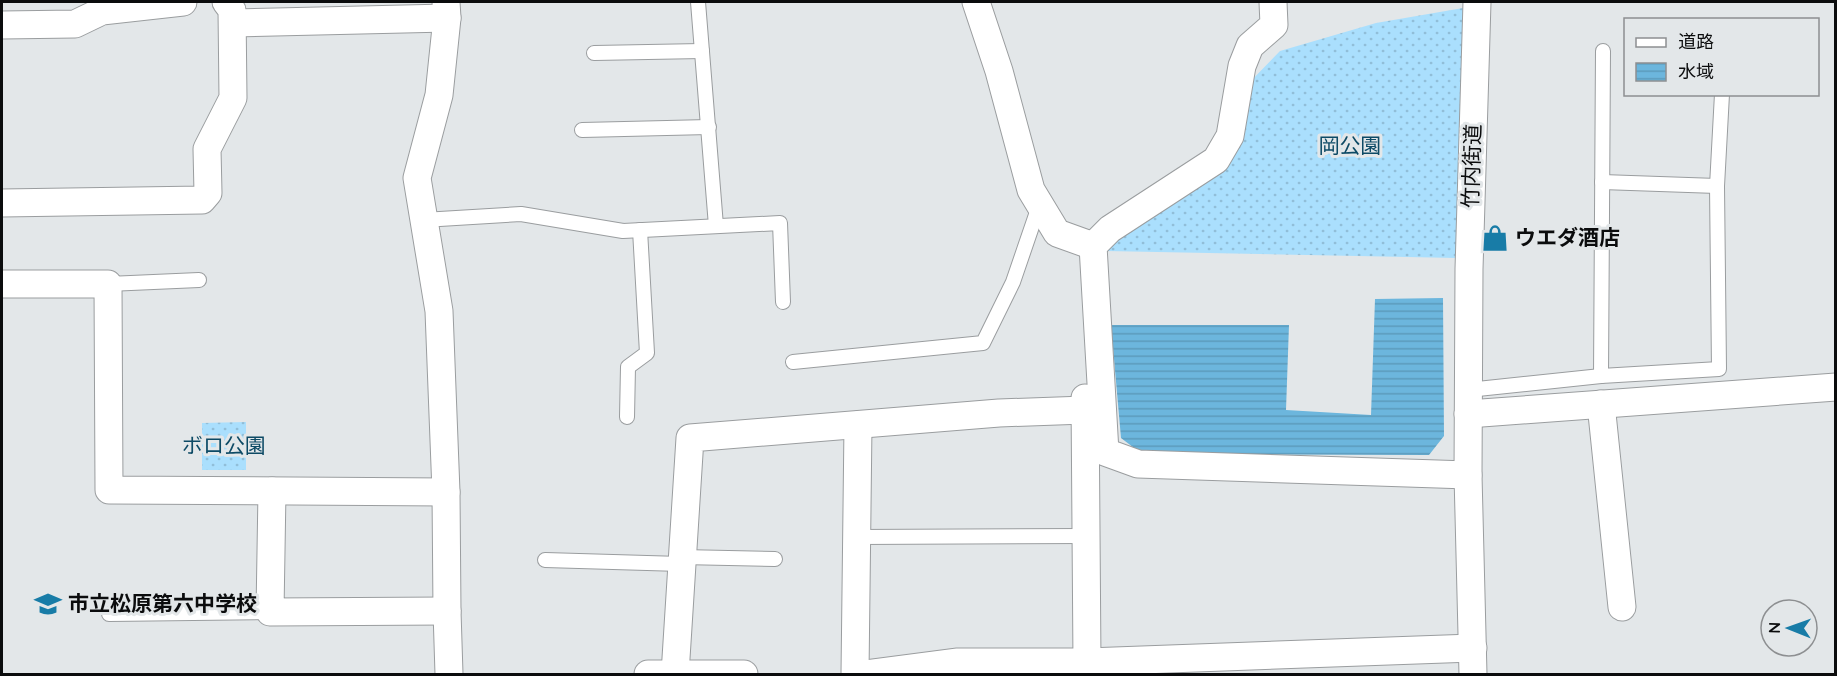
<svg xmlns="http://www.w3.org/2000/svg" width="1837" height="676" font-family="Quicksand,'Noto Sans JP',sans-serif">
<style>
.grass{fill:url(#grass-dots)}
.water{fill:url(#water-rules)}
.lines{fill:none;stroke-linecap:round;stroke-linejoin:round}
.service-casing{stroke:#9a9d9f;stroke-width:16}
.minor-casing{stroke:#9a9d9f;stroke-width:29}
.service{stroke:#fff;stroke-width:14}
.minor{stroke:#fff;stroke-width:27}
.labels{text-anchor:middle;stroke-width:6;stroke-linejoin:round;paint-order:stroke}
.park-label{font-size:21px;fill:#0d4a65;stroke:#e3e7e9}
.street-label{font-size:21px;fill:#0b0c0d;stroke:#e3e7e9}
.poi-label{font-size:21px;font-weight:bold;fill:#0b0c0d;stroke:#e3e7e9;text-anchor:start}
</style>
<defs>
<pattern id="grass-dots" width="8" height="8" patternUnits="userSpaceOnUse" patternTransform="scale(1.5)"><rect width="8" height="8" fill="#aadffd"/><path d="M2 2h.1M6 6h.1" fill="none" stroke="#91bed8" stroke-width="1.8" stroke-linecap="round"/></pattern>
<pattern id="water-rules" width="6" height="5" patternUnits="userSpaceOnUse" patternTransform="scale(1.5)"><rect width="6" height="5" fill="#6cb6dd"/><path d="M0 2.5h6" fill="none" stroke="#5c9bbc"/></pattern>
</defs>
<rect width="100%" height="100%" fill="#e3e7e9"/>
<!-- grass -->
<g class="grass">
<path d="M 1463,8 L 1457,258 L 1106,251 L 1113,237 L 1187,194 L 1246,86 L 1280,51 L 1376,23 Z"/>
<path d="M 246,422 L 246,470 L 202,470 L 202,423 Z"/>
</g>
<!-- water -->
<path class="water" d="M 1443,298 L 1444,436 L 1429,455 L 1142,454 L 1121,438 L 1111,325 L 1289,325 L 1286,410 L 1371,415 L 1375,299 Z"/>
<g class="lines">
<defs>
<g id="service">
<path d="M 698,2 L 716,226"/>
<path d="M 594,53 L 702,51"/>
<path d="M 582,130 L 709,127"/>
<path d="M 1602,182 L 1717,186"/>
<path d="M 423,220 L 521,214 L 623,231 L 780,223 L 783,302"/>
<path d="M 108,284 L 199,280"/>
<path d="M 793,362 L 983,343 L 1013,282 L 1039,206"/>
<path d="M 1601,376 L 1603,51"/>
<path d="M 1468,390 L 1601,376 L 1719,369 L 1717,186 L 1722,94"/>
<path d="M 627,417 L 628,367 L 647,353 L 640,230"/>
<path d="M 857,537 L 1086,536"/>
<path d="M 681,557 L 775,559"/>
<path d="M 545,560 L 681,564"/>
<path d="M 109,614 L 270,612"/>
</g>
<g id="minor">
<path d="M 446,2 L 447,18 L 439,95 L 417,178 L 439,311 L 446,492 L 447,611 L 449,674"/>
<path d="M 976,2 L 999,71 L 1031,190 L 1057,233 L 1093,246"/>
<path d="M 1273,2 L 1274,25 L 1250,46 L 1242,66 L 1230,136 L 1216,160 L 1110,229 L 1093,246 L 1105,452 L 1138,464 L 1468,475"/>
<path d="M 233,23 L 447,18"/>
<path d="M 2,25 L 75,24 L 102,11 L 183,2"/>
<path d="M 2,203 L 202,200 L 208,193 L 207,149 L 233,98 L 232,10 L 226,2"/>
<path d="M 2,284 L 108,284 L 109,490 L 446,492"/>
<path d="M 1085,398 L 1087,662"/>
<path d="M 1601,404 L 1622,607"/>
<path d="M 1468,414 L 1836,387"/>
<path d="M 272,491 L 270,612 L 447,611"/>
<path d="M 648,674 L 744,674"/>
<path d="M 675,674 L 690,438 L 999,413 L 1085,410"/>
<path d="M 855,674 L 858,425"/>
<path d="M 866,674 L 958,662 L 1087,662 L 1473,648"/>
<path d="M 1473,674 L 1468,475 L 1469,269 L 1477,2"/>
</g>
</defs>
<!-- service casing -->
<use href="#service" class="service-casing"/>
<!-- minor casing -->
<use href="#minor" class="minor-casing"/>
<!-- service -->
<use href="#service" class="service"/>
<!-- minor -->
<use href="#minor" class="minor"/>
</g>
<!-- icons -->
<defs>
<symbol id="shop-bare" viewBox="-9 -9 18 18"><path d="M-5-2.5h2.3a2.7 3.5 0 0 1 5.4 0H5L5.5 6h-11ZM-1.5-2.5h3a1.5 2.3 0 0 0-3 0Z" fill="#187ca7" stroke="#e3e7e9" stroke-width="2.5" paint-order="stroke"/></symbol>
<symbol id="school-bare" viewBox="-9 -9 18 18"><path d="M0-5L7-2L0 1L-7-2ZM-4 1L0 2.5L4 1V4Q0 6-4 4Z" fill="#187ca7" stroke="#e3e7e9" stroke-width="2.5" paint-order="stroke"/></symbol>
</defs>
<g fill-rule="evenodd">
<use href="#shop-bare" x="1476" y="219" width="38" height="38"/>
<use href="#school-bare" x="29" y="585" width="38" height="38"/>
</g>
<g class="labels">
<!-- park labels -->
<g class="park-label">
<text x="1350" y="153">岡公園</text>
<text x="224" y="453">ボロ公園</text>
</g>
<!-- street labels -->
<g class="street-label">
<text transform="translate(1472 166) rotate(-88)" y="7">竹内街道</text>
</g>
<!-- poi labels -->
<g class="poi-label">
<text x="1515" y="245">ウエダ酒店</text>
<text x="68" y="611">市立松原第六中学校</text>
</g>
</g>
<!-- border -->
<rect width="1837" height="676" fill="none" stroke="#0b0c0d" stroke-width="6"/>
<!-- legend -->
<rect x="1624" y="18" width="195" height="78" fill="#e3e7e9" stroke="#8d8f91" stroke-width="1.5"/>
<rect x="1636" y="38" width="30" height="9" fill="#ffffff" stroke="#8d8f91" stroke-width="1.5"/>
<text x="1678" y="48" font-size="18" fill="#0b0c0d">道路</text>
<rect x="1636" y="63" width="30" height="18" fill="url(#water-rules)" stroke="#8d8f91" stroke-width="1.5"/>
<text x="1678" y="78" font-size="18" fill="#0b0c0d">水域</text>
<!-- north arrow -->
<g transform="translate(1789 628) rotate(271)"><circle r="28" fill="#e3e7e9" stroke="#8d8f91" stroke-width="1.5"/>
<path d="M0-4.5L10 22L0 15L-10 22Z" fill="#187ca7"/>
<text y="-9" font-size="16" font-weight="bold" text-anchor="middle" fill="#0b0c0d">N</text>
</g>
</svg>
